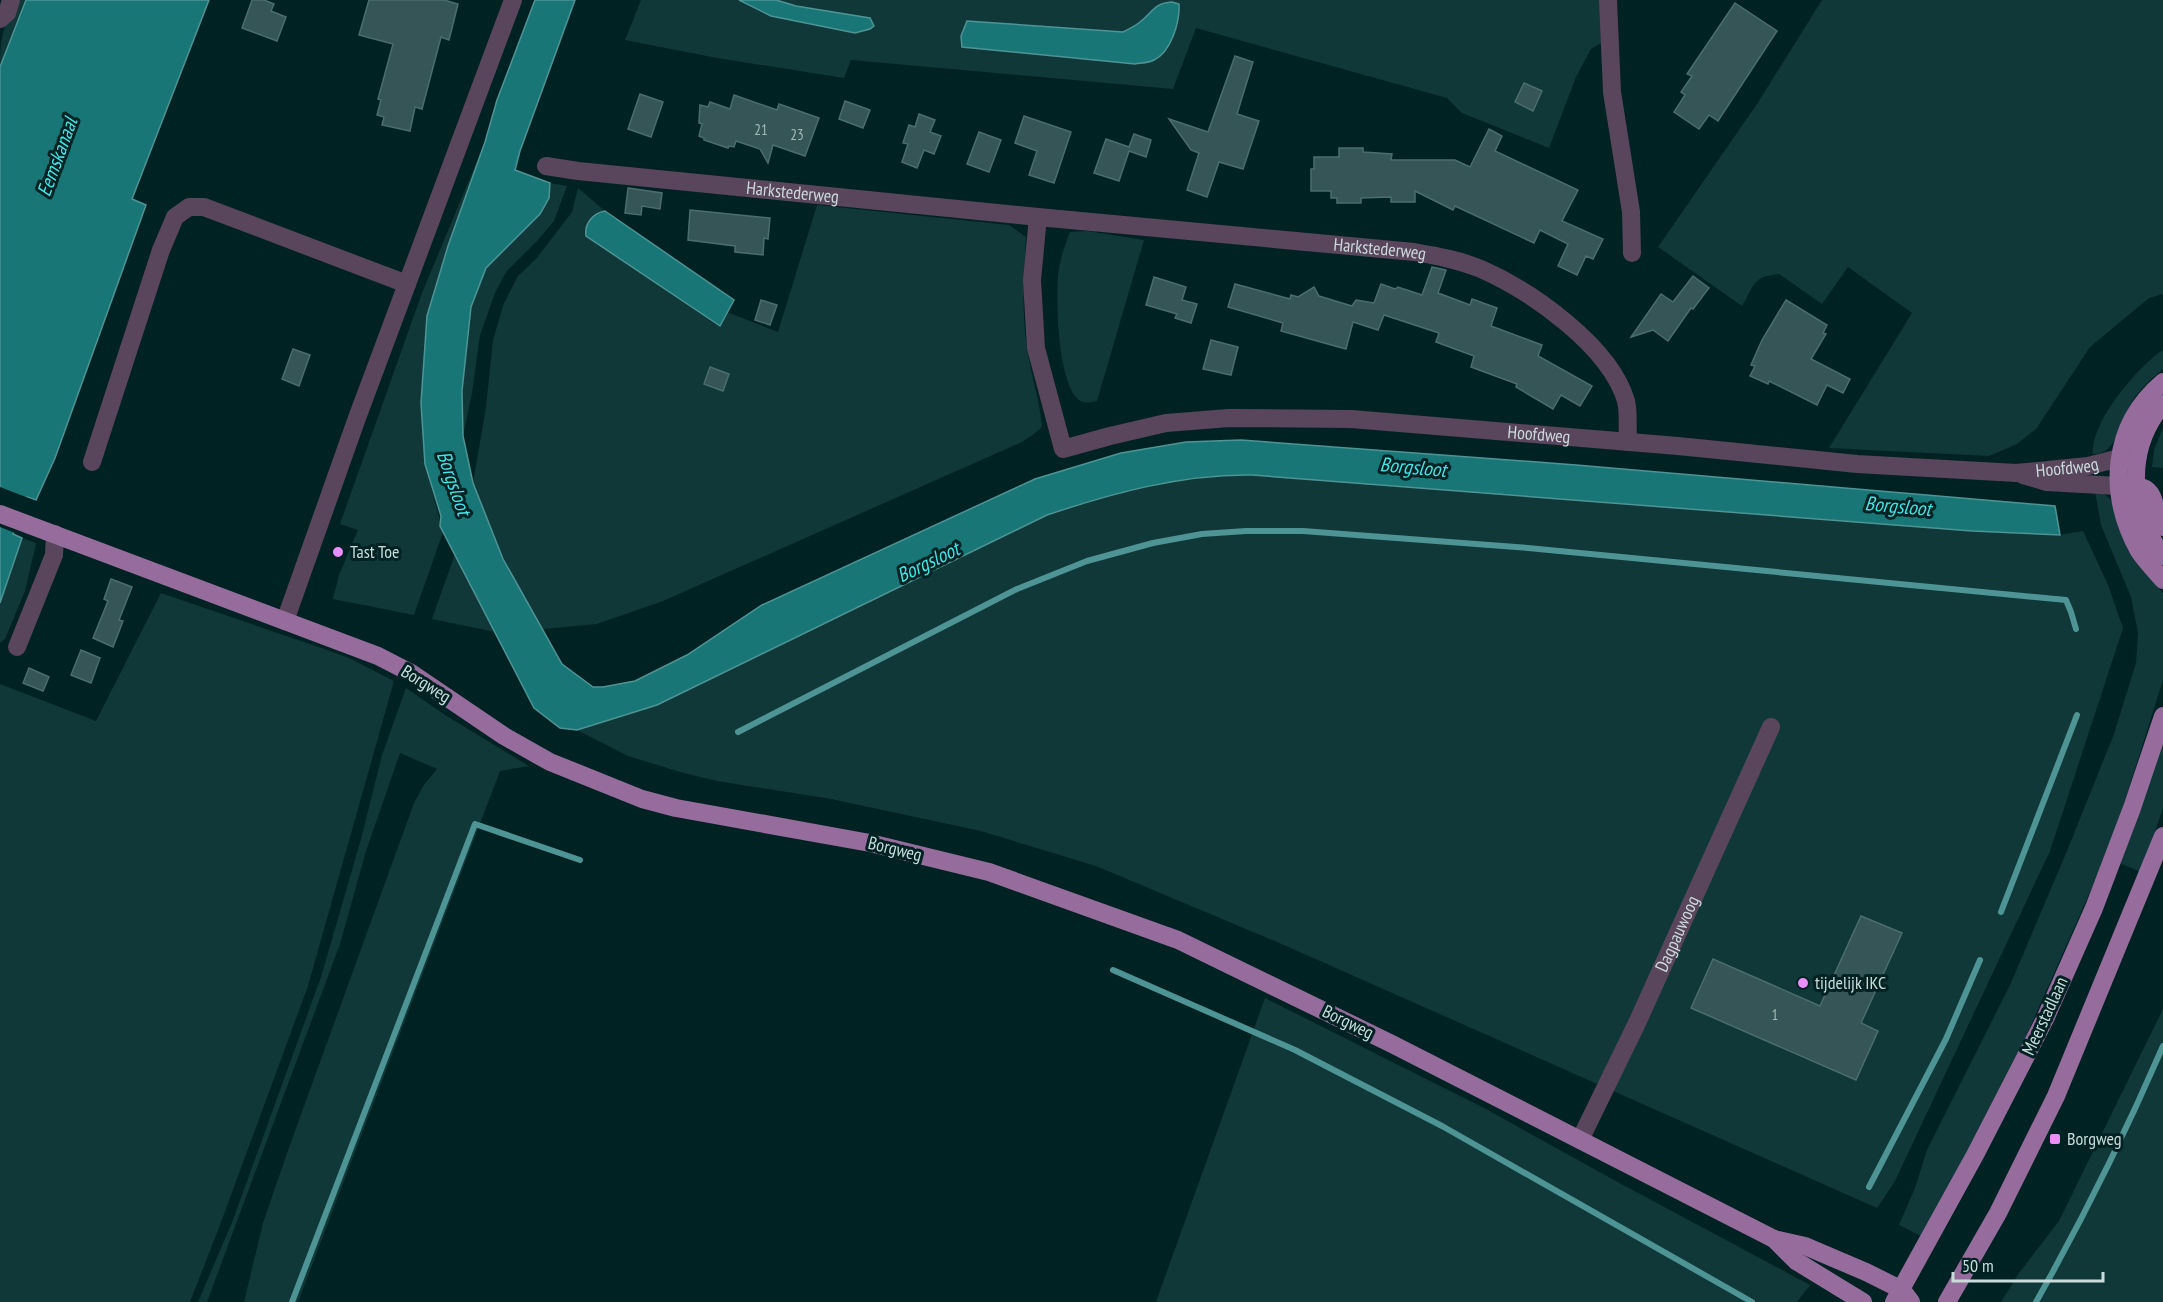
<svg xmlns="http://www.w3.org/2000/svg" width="2163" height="1302" font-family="'PT Sans Narrow',sans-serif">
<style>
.green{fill:#103839;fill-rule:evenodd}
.water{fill:#197677;stroke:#4e9495;stroke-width:1.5}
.pier{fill:#012223}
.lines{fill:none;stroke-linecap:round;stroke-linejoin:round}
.stream{stroke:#4e9495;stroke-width:6}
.building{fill:#355556;stroke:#4b6d6d;stroke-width:1.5}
.minor{stroke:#59455c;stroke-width:18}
.major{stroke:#956c9c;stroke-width:18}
.poi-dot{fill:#eb8dfc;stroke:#012223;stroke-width:2}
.labels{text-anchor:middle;stroke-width:6;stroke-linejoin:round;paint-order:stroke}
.number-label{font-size:15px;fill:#a4baba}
.street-label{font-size:18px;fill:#c9dbdb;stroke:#012223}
.poi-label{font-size:18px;fill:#c9dbdb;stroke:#012223;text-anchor:start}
.water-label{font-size:20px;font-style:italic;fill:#40e7e9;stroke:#012223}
</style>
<rect width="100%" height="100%" fill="#012223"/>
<!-- green -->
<g class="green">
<path d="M 18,0 L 26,0 L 0,67 C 0,38 3,25 18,0 Z"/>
<path d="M 641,0 L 739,0 L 759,11 L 870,18 L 796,6 L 776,0 L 1600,0 L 1603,42 L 1591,49 L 1576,77 L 1549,148 L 1462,113 L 1447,98 L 1196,28 L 1173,89 L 851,60 L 844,78 L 717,58 L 625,40 ZM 1162,3 L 1179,5 L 1179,14 L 1171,40 L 1098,31 L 1123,32 L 1140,22 Z"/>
<path d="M 1822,0 L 2163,0 L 2163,294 L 2149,298 L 2090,347 L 2036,429 L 2017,444 L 1989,456 L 1829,448 L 1912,313 L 1848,267 L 1822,304 L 1779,274 C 1751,277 1755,285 1742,306 L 1658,247 L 1757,104 Z"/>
<path d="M 485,142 L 448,246 L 427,316 L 421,403 L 425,464 L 443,532 L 414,615 L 333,599 L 339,575 L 358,530 L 340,524 L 422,293 Z"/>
<path d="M 550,183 L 567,186 L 554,221 L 537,241 L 506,272 L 495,293 L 480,335 L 472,393 L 463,436 L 462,391 L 471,307 L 486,268 L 540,214 L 549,198 Z"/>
<path d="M 578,188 L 605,211 L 598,212 L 586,236 L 715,324 L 719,326 L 727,312 L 778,332 L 817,205 L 1009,225 L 1026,237 C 1024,276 1021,316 1028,354 C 1032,379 1040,401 1042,427 L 1034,434 L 1022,442 L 663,601 L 597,624 L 543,629 L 503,559 L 473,483 L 486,407 L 493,340 L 504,303 L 518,276 L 536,259 L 572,212 Z"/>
<path d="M 1087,231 L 1144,240 L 1097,401 C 1090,402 1085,404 1079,400 C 1057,383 1055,295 1059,268 C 1061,256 1066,243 1070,232 Z"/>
<path d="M 2163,350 L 2163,369 C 2152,378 2141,388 2133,400 C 2122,417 2118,455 2093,454 C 2091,422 2137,367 2163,350 Z"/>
<path d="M 2163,428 L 2163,468 L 2152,467 L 2154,450 Z"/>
<path d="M 1226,475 L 1252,475 L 1972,531 L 2060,535 L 2083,531 L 2108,585 L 2123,628 L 2050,851 L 1895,1181 L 1877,1208 L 1284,945 L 1096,866 L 981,831 L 831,799 L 717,781 L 680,772 L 628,756 L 577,730 L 657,705 L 1047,515 L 1096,498 L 1171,482 Z"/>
<path d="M 2100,490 L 2111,500 L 2137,563 L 2163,593 L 2163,680 L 2111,845 L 2026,1036 L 1923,1237 L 1899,1225 L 1915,1188 L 1927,1150 L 2011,983 L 2069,846 L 2114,734 L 2136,663 L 2138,633 L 2131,597 L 2101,525 L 2095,491 Z"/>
<path d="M 22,538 L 36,543 L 25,591 L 5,639 L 0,643 L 0,603 Z"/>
<path d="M 455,554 L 495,632 L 432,619 Z"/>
<path d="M 161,593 L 330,651 L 349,658 L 394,681 L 308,986 L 220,1225 L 190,1302 L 0,1302 L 0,684 L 96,721 Z"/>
<path d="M 406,688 L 445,715 L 529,766 L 500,771 L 298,1302 L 244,1302 L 263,1223 L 286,1156 L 414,803 L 424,785 L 437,769 L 400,753 L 366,851 L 340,944 L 207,1302 L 198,1302 L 233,1220 L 321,977 L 361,839 L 382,755 Z"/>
<path d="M 2163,743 L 2163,808 L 2141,872 L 2117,862 Z"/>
<path d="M 1265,998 L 1484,1108 L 1614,1180 L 1810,1285 L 1797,1302 L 1156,1302 Z"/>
<path d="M 2163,1009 L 2163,1302 L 2001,1302 L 2019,1273 L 2059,1221 Z"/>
</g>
<!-- water -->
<g class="water">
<path d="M 26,0 L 209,0 L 132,199 L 146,205 L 55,458 L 36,500 L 27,497 L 13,534 L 22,538 L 0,603 L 0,67 Z"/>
<path d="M 535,0 L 575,0 L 520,151 L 515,170 L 550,183 L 549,198 L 540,214 L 486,268 L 471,307 L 462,391 L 463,436 L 473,483 L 503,559 L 562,664 L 593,687 L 603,687 L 635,681 L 687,655 L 762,605 L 1035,479 L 1121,453 L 1186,442 L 1241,440 L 1576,465 L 2055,506 L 2060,535 L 1972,531 L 1252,475 C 1182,474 1113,493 1047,515 L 657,705 L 577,730 L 560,728 L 534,708 L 440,526 L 441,516 L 425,464 L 421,403 L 427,316 L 448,246 L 485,142 L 497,100 Z"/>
<path d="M 739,0 L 776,0 L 796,6 L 870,18 L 874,26 L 870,29 L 855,33 L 771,16 Z"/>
<path d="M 1172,2 L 1179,4 C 1180,22 1171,52 1154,60 C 1149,63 1141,63 1135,64 L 962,47 L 961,36 L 967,21 L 1123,32 C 1129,29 1135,26 1140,22 C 1153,12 1154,3 1172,2 Z"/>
<path d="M 605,211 L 734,300 L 720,326 L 586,236 C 584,224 593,213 605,211 Z"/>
</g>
<!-- pier -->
<path class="pier" d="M 0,487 L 39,502 L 36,503 L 29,501 L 17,532 L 25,537 L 0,527 Z"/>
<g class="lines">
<!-- stream -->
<g class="stream">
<path d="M 738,732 L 1017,589 L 1087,561 L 1153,543 L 1202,534 L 1246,531 L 1303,531 L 1528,548 L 2066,600 L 2071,612 L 2076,629"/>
<path d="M 2001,912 L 2077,715"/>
<path d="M 1113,970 L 1295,1050 L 1442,1126 L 1752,1302"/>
<path d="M 1869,1187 L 1946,1039 L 1980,960"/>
<path d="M 292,1302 L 475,824 L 580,860"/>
<path d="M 2036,1302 C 2083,1219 2125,1134 2163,1046"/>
</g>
</g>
<!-- building -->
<g class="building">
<path d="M 252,0 L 264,0 L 274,4 L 271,11 L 286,17 L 277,41 L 242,28 Z"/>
<path d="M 369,0 L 444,0 L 458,4 L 449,40 L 441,37 L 422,109 L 415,107 L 410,131 L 382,125 L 384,117 L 377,115 L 381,100 L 378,99 L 393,44 L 359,35 Z"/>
<path d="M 1735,3 L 1777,31 L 1718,121 L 1709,115 L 1699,129 L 1674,112 L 1685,95 L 1681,92 L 1692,76 L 1687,74 Z"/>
<path d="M 1235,56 L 1253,62 L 1237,114 L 1259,121 L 1243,169 L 1219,162 L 1207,197 L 1187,190 L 1199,153 L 1191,150 L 1169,119 L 1208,132 Z"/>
<path d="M 1524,83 L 1542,91 L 1533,111 L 1515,102 Z"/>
<path d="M 640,94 L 663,102 L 651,137 L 628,129 Z"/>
<path d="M 734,95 L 777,110 L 779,104 L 819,118 L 805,156 L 773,145 L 768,163 L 760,149 L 736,141 L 734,147 L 729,146 L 728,148 L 704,140 L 704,138 L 699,136 L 702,124 L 699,123 L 700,105 L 708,107 L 710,102 L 730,109 Z"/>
<path d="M 845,101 L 870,110 L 863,128 L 839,119 Z"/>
<path d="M 919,114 L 935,120 L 930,132 L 941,136 L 934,154 L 924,150 L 917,168 L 902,162 L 908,144 L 903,143 L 909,125 L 915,127 Z"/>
<path d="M 1024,116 L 1071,132 L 1054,183 L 1029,175 L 1037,151 L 1015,143 Z"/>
<path d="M 1489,129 L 1502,136 L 1495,151 L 1578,190 L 1562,221 L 1603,239 L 1593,259 L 1586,256 L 1577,275 L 1558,266 L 1568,244 L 1540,230 L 1534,243 L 1455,206 L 1453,210 L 1415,191 L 1415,202 L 1391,202 L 1391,197 L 1361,198 L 1361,203 L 1337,203 L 1337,198 L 1331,198 L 1331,191 L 1311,191 L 1311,169 L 1314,169 L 1314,157 L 1339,157 L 1339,148 L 1363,148 L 1363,152 L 1392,154 L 1391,160 L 1455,160 L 1470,167 Z"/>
<path d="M 979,132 L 1001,140 L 989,172 L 967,164 Z"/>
<path d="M 1134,134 L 1151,140 L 1146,157 L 1129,151 L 1119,181 L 1094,173 L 1106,139 L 1129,147 Z"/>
<path d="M 628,188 L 662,193 L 660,209 L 642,206 L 641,215 L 625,213 Z"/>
<path d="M 690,210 L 770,218 L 768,239 L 764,238 L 763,255 L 735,252 L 735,246 L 688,240 Z"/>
<path d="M 1432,267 L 1446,270 L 1438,293 L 1470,305 L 1472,299 L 1497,308 L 1491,326 L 1542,345 L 1538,356 L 1592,386 L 1580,406 L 1561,395 L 1553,409 L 1516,387 L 1517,384 L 1471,367 L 1474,356 L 1436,342 L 1439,333 L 1384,315 L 1378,330 L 1353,322 L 1346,349 L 1281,331 L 1283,323 L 1228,307 L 1235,284 L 1290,299 L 1291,295 L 1298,297 L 1314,287 L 1319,296 L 1352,306 L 1356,300 L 1374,303 L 1381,284 L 1395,289 L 1398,287 L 1422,295 Z"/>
<path d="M 1693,276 L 1709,288 L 1693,309 L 1691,308 L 1668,341 L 1653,330 L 1631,337 L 1661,294 L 1673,302 Z"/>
<path d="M 1154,277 L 1186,287 L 1182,300 L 1197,304 L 1191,323 L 1175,318 L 1177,314 L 1146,305 Z"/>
<path d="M 761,300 L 777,305 L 770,325 L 755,320 Z"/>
<path d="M 1786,300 L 1827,325 L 1823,333 L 1826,334 L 1811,359 L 1850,379 L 1843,393 L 1827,385 L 1817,405 L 1769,381 L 1768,384 L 1750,376 L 1755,366 L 1751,365 L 1762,340 Z"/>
<path d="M 1211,340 L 1238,347 L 1231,375 L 1203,369 Z"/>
<path d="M 293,349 L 310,355 L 299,386 L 282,379 Z"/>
<path d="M 710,367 L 729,374 L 723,391 L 704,384 Z"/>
<path d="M 111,579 L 132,587 L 119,620 L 123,621 L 113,647 L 93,638 L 108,601 L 104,599 Z"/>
<path d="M 81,650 L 100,658 L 91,683 L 71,675 Z"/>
<path d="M 29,668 L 49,677 L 43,691 L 23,683 Z"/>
<path d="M 1861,916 L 1902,933 L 1861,1023 L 1878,1031 L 1856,1080 L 1691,1008 L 1713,959 L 1820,1006 Z"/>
</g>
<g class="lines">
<!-- minor -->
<g class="minor">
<path d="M 1608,0 L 1612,92 L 1631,212 L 1632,253"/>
<path d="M 0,19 L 7,13 L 11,0"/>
<path id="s1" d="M 546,166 L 578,171 L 1038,217 L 1414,252 C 1437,256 1459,260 1481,269 C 1531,291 1610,346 1626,401 C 1629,413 1627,429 1628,442"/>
<path id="s2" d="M 1038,217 L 1032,280 L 1036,348 L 1063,449 L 1110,436 L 1166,423 L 1229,418 L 1351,419 L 1678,446 L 1857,464 L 2016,473 L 2088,466 L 2120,458"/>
<path d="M 92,462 L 161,250 L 175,217 L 189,207 L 204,207 L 407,284"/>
<path d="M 2023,475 L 2047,482 L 2118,486"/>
<path d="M 285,621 L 357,418 L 513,0"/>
<path d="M 17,647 L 54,555 L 55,534"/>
<path id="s3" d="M 1580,1140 L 1637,1023 L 1771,727"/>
</g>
<!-- major -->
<g class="major">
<path d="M 2163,382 C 2111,426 2107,494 2139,551 C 2146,562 2155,570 2163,580"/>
<path d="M 2163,404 C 2125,449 2129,511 2163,556"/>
<path d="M 2125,485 C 2161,485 2149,503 2163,527"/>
<path d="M 0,514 L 378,656 L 411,673 L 504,736 L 550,762 L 642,799 L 676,808 L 870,843 L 989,872 L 1178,940 L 1392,1044 L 1774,1239 L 1805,1246 L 1866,1272 L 1902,1290 L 1911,1302"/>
<path d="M 1774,1239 L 1796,1261 L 1863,1302"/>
<path d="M 1894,1302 L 1975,1155 L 2045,1019 L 2094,908 L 2132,808 L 2163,716"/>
<path d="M 1947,1302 L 1998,1213 L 2056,1096 L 2163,836"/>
</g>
</g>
<!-- markers -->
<g class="poi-dot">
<circle cx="338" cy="552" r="6"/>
<circle cx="1803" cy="983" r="6"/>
<rect x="2049" y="1133" width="12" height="12" rx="3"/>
</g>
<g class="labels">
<!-- number labels -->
<g class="number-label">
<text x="761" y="135">21</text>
<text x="797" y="140">23</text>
<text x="1775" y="1020">1</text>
</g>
<!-- street labels -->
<g class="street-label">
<text dy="6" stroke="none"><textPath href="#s1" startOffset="248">Harkstederweg</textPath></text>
<text dy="6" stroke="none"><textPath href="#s1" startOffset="838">Harkstederweg</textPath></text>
<text dy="6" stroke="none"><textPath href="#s2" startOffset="716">Hoofdweg</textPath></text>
<text dy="6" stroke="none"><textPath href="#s2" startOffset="1246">Hoofdweg</textPath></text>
<text transform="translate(426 684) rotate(32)" y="6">Borgweg</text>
<text transform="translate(895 849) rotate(14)" y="6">Borgweg</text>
<text dy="6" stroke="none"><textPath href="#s3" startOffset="228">Dagpauwoog</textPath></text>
<text transform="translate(2045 1016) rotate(-65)" y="6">Meerstadlaan</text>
<text transform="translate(1348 1022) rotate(26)" y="6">Borgweg</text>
</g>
<!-- poi labels -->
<g class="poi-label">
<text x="350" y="558">Tast Toe</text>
<text x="1815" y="989">tijdelijk IKC</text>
<text x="2067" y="1145">Borgweg</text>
</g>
<!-- water labels -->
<g class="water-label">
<text transform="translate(57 157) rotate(-70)" y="7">Eemskanaal</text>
<text transform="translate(1413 467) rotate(5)" y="7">Borgsloot</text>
<text transform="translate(454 483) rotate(71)" y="7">Borgsloot</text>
<text transform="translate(1898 506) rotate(5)" y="7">Borgsloot</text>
<text transform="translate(928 562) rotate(-26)" y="7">Borgsloot</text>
</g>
</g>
<!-- scale -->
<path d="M1953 1272v9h150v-9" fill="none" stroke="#c9dbdb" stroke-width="3"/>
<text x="1962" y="1272" font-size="18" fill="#c9dbdb" stroke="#012223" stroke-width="4.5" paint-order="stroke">50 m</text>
</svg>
